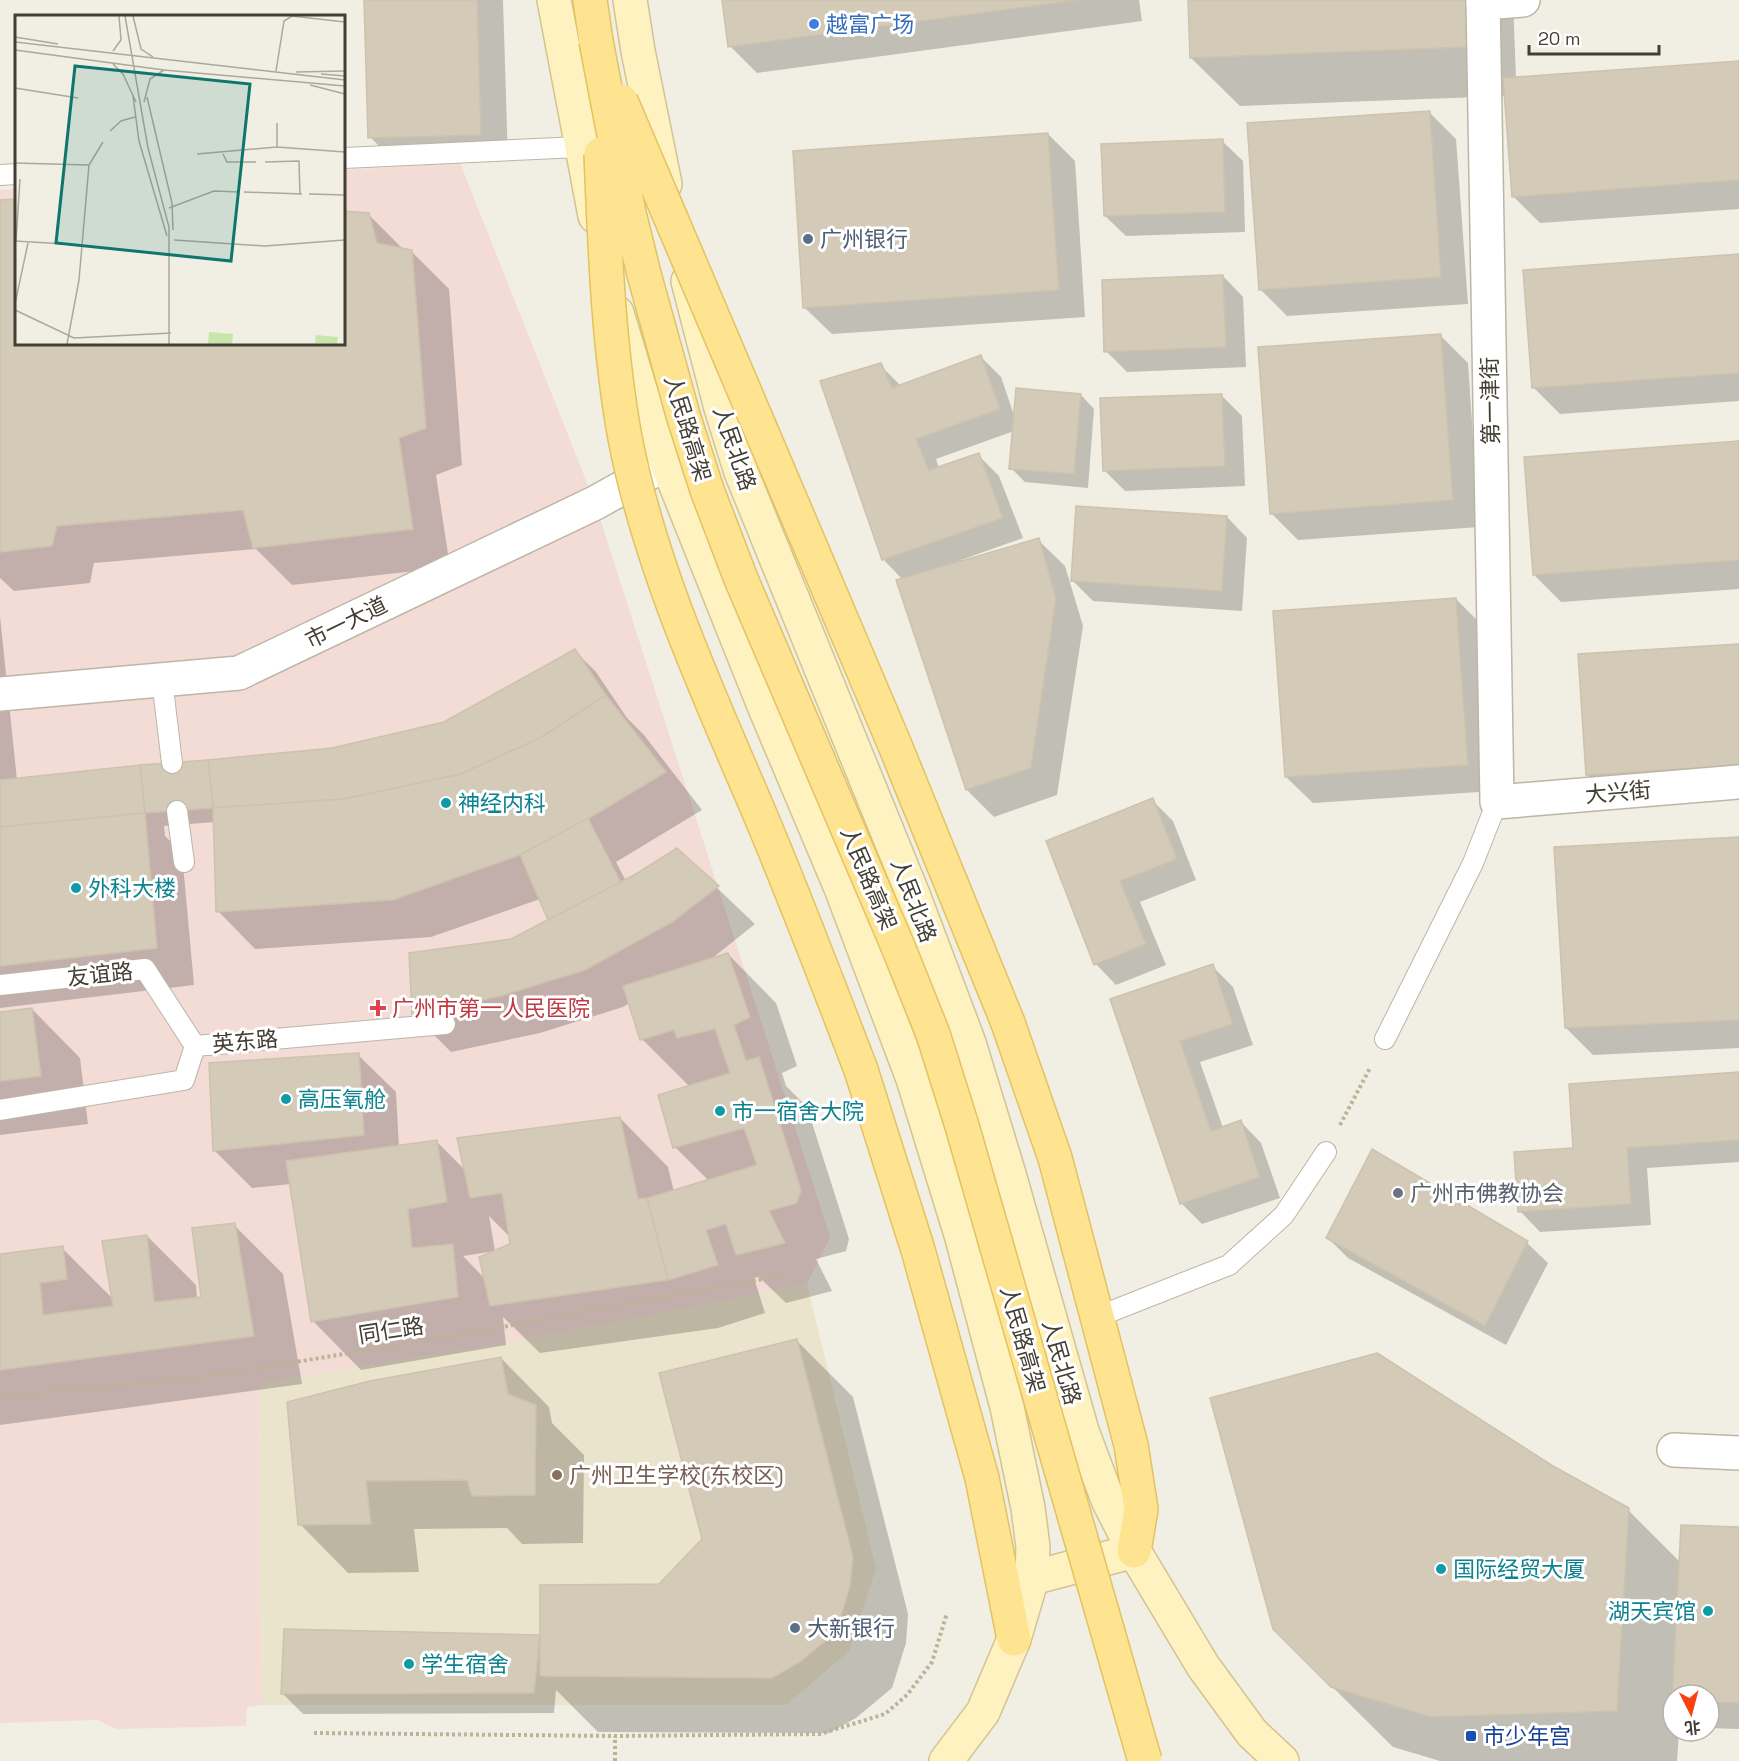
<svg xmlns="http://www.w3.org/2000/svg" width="1739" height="1761" font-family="'Space Grotesk','Noto Sans SC',sans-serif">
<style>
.education{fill:#ebe4cc}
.medical{fill:#f3dbd6}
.shadow{fill:#0003;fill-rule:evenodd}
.building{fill:#d3cab8;stroke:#cec2ac;stroke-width:1.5}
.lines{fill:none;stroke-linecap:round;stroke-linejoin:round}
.lane-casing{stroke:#bdb6a6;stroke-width:22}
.street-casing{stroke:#bdb6a6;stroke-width:36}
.secondary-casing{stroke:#d2c492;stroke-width:36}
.primary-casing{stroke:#e3c260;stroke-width:36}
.path{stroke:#beb297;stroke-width:4;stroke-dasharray:3 3;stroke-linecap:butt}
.lane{stroke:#fff;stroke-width:20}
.street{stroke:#fff;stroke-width:33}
.secondary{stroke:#fef2c0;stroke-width:33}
.primary{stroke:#fee490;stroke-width:33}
.primary-bridge-casing{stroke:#e3c260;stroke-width:36;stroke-linecap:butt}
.primary-bridge{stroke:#fee490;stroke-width:33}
.shop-dot{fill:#3f7fe0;stroke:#fff;stroke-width:2}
.service-dot{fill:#5c6f8a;stroke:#fff;stroke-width:2}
.culture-dot{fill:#0f9aa8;stroke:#fff;stroke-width:2}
.health-dot{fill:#e0444e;stroke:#fff;stroke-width:2}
.worship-dot{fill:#6b7280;stroke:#fff;stroke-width:2}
.education-dot{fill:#8d6e63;stroke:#fff;stroke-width:2}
.transit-dot{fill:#1a4fb4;stroke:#fff;stroke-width:2}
.labels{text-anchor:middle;stroke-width:6;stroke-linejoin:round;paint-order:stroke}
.shop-label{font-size:22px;fill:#366cbe;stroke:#fff;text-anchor:start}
.service-label{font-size:22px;fill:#4e5e75;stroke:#fff;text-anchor:start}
.street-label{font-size:22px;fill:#433e33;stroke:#fff}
.culture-label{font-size:22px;fill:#0d838f;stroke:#fff;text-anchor:start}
.health-label{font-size:22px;fill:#be3a42;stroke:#fff;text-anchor:start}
.worship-label{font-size:22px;fill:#5b616d;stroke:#fff;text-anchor:start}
.education-label{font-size:22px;fill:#785e54;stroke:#fff;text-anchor:start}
.transit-label{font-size:22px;fill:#164399;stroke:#fff;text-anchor:start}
.inset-road{fill:none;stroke:#aba89d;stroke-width:1.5}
.view{fill:#0f766e;fill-opacity:0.15;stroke:#0f766e;stroke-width:3}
.inset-edge{fill:none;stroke:#433e33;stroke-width:3}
</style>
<rect width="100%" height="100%" fill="#f1eee3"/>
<!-- education -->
<path class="education" d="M 807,1284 L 876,1568 L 849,1651 L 786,1705 L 262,1705 L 259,1383 L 512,1342 Z"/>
<!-- medical -->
<path class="medical" d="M 460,163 L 595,503 L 830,1237 L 807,1284 L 512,1342 L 259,1383 L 262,1705 L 247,1707 L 246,1726 L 117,1729 L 97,1720 L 0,1723 L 0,190 L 16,189 L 16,344 L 344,344 L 344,170 Z"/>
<!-- shadow -->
<g class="shadow">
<path d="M 366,0 L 503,0 L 508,161 L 397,164 L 370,137 Z"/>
<path d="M 724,0 L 1139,0 L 1142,21 L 757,73 L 730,46 Z"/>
<path d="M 1189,0 L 1513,0 L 1516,79 L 1739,63 L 1739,209 L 1540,223 L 1513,196 L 1506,96 L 1240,106 L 1191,58 Z"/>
<path d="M 1429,112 L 1456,139 L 1468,304 L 1287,316 L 1260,289 Z"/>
<path d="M 1048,134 L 1075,161 L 1085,317 L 832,334 L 805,308 Z"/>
<path d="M 1222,141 L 1243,161 L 1245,232 L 1126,236 L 1105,216 Z"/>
<path d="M 16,201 L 16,344 L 344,344 L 344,213 L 368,214 L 403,249 L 411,251 L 449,289 L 462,465 L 436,475 L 450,567 L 292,585 L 256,549 L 94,563 L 90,583 L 14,591 L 0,578 L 0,202 Z"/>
<path d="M 1739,255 L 1739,401 L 1560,414 L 1533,387 Z"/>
<path d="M 1223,276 L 1243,297 L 1246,367 L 1127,372 L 1106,351 Z"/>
<path d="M 1441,336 L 1468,363 L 1479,527 L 1298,540 L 1271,513 Z"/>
<path d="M 981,357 L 1001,377 L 1015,418 L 1081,395 L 1094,409 L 1088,488 L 1025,482 L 1011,468 L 1014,431 L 936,459 L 939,468 L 978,455 L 999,476 L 1023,538 L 961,560 L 962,562 L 1038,540 L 1065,566 L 1083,626 L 1057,795 L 994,817 L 967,790 L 903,580 L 883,559 L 880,365 L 901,386 Z"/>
<path d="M 1221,395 L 1242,416 L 1245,486 L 1125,491 L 1104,470 Z"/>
<path d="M 1739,443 L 1739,589 L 1561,602 L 1534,575 Z"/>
<path d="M 1227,517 L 1247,538 L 1242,611 L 1093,601 L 1072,580 Z"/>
<path d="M 1456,599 L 1483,626 L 1494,791 L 1313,803 L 1286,777 Z"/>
<path d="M 0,616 L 17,780 L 332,750 L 445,724 L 575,651 L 596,672 L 627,718 L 644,735 L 702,810 L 616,862 L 626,881 L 677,850 L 755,924 L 710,960 L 728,954 L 776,1003 L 797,1066 L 782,1073 L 786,1086 L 807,1107 L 849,1239 L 846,1251 L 816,1259 L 832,1291 L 786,1303 L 759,1277 L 754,1278 L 765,1313 L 718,1328 L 540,1353 L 503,1317 L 506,1345 L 361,1370 L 313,1321 L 291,1184 L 252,1188 L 214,1150 L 358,1055 L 396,1092 L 399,1147 L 437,1142 L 465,1170 L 620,1118 L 668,1167 L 674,1192 L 709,1181 L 675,1147 L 690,1087 L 642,1039 L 630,1003 L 623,1007 L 540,1033 L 451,1052 L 413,1014 L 511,941 L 550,921 L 540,899 L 431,937 L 255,949 L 218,911 L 215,822 L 164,826 L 165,836 L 182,853 L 194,985 L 0,1008 ZM 489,1216 L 510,1237 L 512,1245 L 485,1279 L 463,1256 L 495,1251 Z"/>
<path d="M 1739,645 L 1739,794 L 1614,802 L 1587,775 Z"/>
<path d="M 1152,800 L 1173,821 L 1196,880 L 1140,902 L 1166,965 L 1116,985 L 1096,964 L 1048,842 Z"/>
<path d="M 1739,838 L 1739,1048 L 1593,1055 L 1566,1028 Z"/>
<path d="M 1212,966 L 1233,987 L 1253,1045 L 1200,1062 L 1223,1128 L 1241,1122 L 1261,1143 L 1280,1198 L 1202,1224 L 1181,1203 L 1112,1000 Z"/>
<path d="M 32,1009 L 80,1058 L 88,1124 L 0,1135 L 0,1013 Z"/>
<path d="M 1739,1073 L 1739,1162 L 1647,1168 L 1651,1225 L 1540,1232 L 1520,1211 L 1575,1149 Z"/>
<path d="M 234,1225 L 283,1274 L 302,1384 L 0,1425 L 0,1256 L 62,1248 L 114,1300 L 147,1236 L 196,1285 L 197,1299 L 203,1298 Z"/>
<path d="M 1328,1238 L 1527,1243 L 1548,1263 L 1506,1345 L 1348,1258 Z"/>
<path d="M 796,1340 L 853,1397 L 908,1614 L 906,1643 L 892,1688 L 856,1718 L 829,1733 L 598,1732 L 556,1690 L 554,1713 L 303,1714 L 283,1694 L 539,1636 L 541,1638 L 659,1586 L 703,1539 Z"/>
<path d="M 501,1358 L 549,1407 L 552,1423 L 584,1455 L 583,1543 L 522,1544 L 507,1528 L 414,1529 L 419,1572 L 348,1573 L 300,1524 Z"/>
<path d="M 1552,1467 L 1628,1510 L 1680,1562 L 1739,1528 L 1739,1729 L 1709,1728 L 1709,1695 L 1673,1695 L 1673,1731 L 1679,1731 L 1677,1761 L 1440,1761 L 1393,1747 L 1274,1629 Z"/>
</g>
<!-- building -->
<g class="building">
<path d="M 364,0 L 477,0 L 481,135 L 368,138 Z"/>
<path d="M 722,0 L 1078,0 L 728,47 Z"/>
<path d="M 1188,0 L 1467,0 L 1468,47 L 1190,58 Z"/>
<path d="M 1739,61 L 1739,180 L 1512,197 L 1503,78 Z"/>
<path d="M 1430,111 L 1441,277 L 1259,290 L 1247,123 Z"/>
<path d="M 1048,133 L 1059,290 L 803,308 L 793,151 Z"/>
<path d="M 1223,139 L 1225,212 L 1104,216 L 1101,144 Z"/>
<path d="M 16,199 L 16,344 L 344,344 L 344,211 L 369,213 L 377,243 L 412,250 L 426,428 L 399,438 L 413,529 L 253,548 L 243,510 L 57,526 L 52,546 L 0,552 L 0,200 Z"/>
<path d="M 1739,254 L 1739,373 L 1532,388 L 1523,270 Z"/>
<path d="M 1223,275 L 1226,347 L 1104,352 L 1102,280 Z"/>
<path d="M 1441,334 L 1453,500 L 1270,514 L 1258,347 Z"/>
<path d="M 981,355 L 1000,409 L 916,439 L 929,470 L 979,453 L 1003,518 L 882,560 L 820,381 L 881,363 L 892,388 Z"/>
<path d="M 1016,388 L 1081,394 L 1074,474 L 1009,469 Z"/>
<path d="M 1222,394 L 1225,466 L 1103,471 L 1100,398 Z"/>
<path d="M 1739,441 L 1739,560 L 1533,575 L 1524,457 Z"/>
<path d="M 1076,506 L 1227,516 L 1222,591 L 1071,581 Z"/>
<path d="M 1039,538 L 1056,598 L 1031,768 L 966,790 L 896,580 Z"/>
<path d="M 1456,598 L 1468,765 L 1285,777 L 1273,611 Z"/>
<path d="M 1739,644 L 1739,766 L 1586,775 L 1578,654 Z"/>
<path d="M 575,649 L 606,695 L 540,738 L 461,774 L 344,799 L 213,808 L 208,760 L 332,748 L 444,722 Z"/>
<path d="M 606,695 L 666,772 L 576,826 L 520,855 L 393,900 L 216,912 L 213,808 L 344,799 L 461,774 L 540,738 Z"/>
<path d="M 208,760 L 213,808 L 145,813 L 140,765 Z"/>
<path d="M 140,765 L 145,813 L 0,827 L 0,780 Z"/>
<path d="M 1153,798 L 1177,859 L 1120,881 L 1146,944 L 1094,965 L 1046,841 Z"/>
<path d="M 145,813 L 157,948 L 0,966 L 0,827 Z"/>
<path d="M 588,818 L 621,883 L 548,920 L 520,855 Z"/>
<path d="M 1739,837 L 1739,1020 L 1565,1028 L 1554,847 Z"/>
<path d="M 677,848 L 719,886 L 672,922 L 585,970 L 501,996 L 412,1015 L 409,953 L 511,939 L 636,874 Z"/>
<path d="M 728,953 L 750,1017 L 734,1025 L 746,1061 L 759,1057 L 801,1190 L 797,1203 L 769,1211 L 785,1243 L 736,1255 L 726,1224 L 706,1230 L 718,1265 L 668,1280 L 647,1198 L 757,1165 L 744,1128 L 673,1148 L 658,1095 L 730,1073 L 715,1029 L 677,1038 L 674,1030 L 640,1040 L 623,986 Z"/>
<path d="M 1213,964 L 1233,1024 L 1180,1041 L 1211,1131 L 1241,1120 L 1260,1177 L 1180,1204 L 1110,999 Z"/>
<path d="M 32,1008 L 41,1076 L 0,1081 L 0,1012 Z"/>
<path d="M 359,1053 L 364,1135 L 213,1151 L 209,1063 Z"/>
<path d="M 1739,1072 L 1739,1140 L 1627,1148 L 1631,1204 L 1518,1212 L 1514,1152 L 1573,1148 L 1569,1084 Z"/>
<path d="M 620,1117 L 638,1199 L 647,1198 L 668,1280 L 490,1306 L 479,1257 L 510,1244 L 502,1193 L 470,1198 L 457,1138 Z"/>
<path d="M 437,1140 L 447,1202 L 408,1209 L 412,1248 L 453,1244 L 458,1297 L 311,1322 L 286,1161 Z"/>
<path d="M 1372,1149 L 1528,1241 L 1485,1326 L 1326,1238 Z"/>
<path d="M 235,1223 L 254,1336 L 0,1370 L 0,1254 L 63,1246 L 67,1279 L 40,1283 L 43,1315 L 113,1306 L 102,1241 L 147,1235 L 154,1302 L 201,1297 L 192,1228 Z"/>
<path d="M 797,1339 L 853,1557 L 850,1586 L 836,1632 L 800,1662 L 772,1678 L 540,1676 L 540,1585 L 659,1584 L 702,1539 L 659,1373 Z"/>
<path d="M 1377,1353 L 1553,1466 L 1629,1508 L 1617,1711 L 1431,1717 L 1331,1687 L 1273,1629 L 1210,1398 Z"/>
<path d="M 501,1357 L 508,1394 L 536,1405 L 535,1495 L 472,1496 L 467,1480 L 366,1481 L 371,1524 L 298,1525 L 287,1402 L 370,1381 Z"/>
<path d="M 1681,1525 L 1739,1527 L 1739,1703 L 1709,1702 L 1709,1695 L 1673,1695 L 1672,1702 Z"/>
<path d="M 284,1629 L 540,1635 L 534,1693 L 281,1694 Z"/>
</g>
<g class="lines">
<defs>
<g id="lane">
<path d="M 344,158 L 580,147"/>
<path d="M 0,175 L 16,174"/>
<path d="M 162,680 L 172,763"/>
<path d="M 177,811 L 184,862"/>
<path d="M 0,985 L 145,969 L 195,1046"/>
<path d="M 1385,1039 L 1473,863 L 1497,802"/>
<path d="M 0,1110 L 184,1080 L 195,1046 L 445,1024"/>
<path d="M 1097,1317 L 1229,1265 L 1284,1215 L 1326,1152"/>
</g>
<g id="street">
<path d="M 1483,0 L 1497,802 L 1739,782"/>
<path d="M 1483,3 L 1523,0"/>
<path d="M 0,694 L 239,673 L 595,503 L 667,463"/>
<path d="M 1674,1450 L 1739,1453"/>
</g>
<g id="secondary">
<path d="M 554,0 L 595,216"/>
<path d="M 630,0 L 638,51 L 665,184"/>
<path d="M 688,281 L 721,408 L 741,472 L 914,897 L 969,1043 L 1009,1174 L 1082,1431 L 1108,1500 L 1134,1551 L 1203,1666 L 1252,1733 L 1282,1761"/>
<path d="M 617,313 L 640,389 L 667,463 L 765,708 L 841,888 L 913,1079 L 962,1238 L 1007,1407 L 1028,1508 L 1033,1547 L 1032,1578 L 1014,1639 L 983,1712 L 946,1761"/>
<path d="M 1032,1578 L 1134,1551"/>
</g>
<g id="primary">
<path d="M 590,0 L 596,41"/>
<path d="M 1008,1023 L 1055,1158 L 1131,1445 L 1141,1509 L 1134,1551"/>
<path d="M 861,1070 L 918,1250 L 982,1478 L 1014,1639"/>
</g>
</defs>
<!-- lane casing -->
<use href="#lane" class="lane-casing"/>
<!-- street casing -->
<use href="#street" class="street-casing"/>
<!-- secondary casing -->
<use href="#secondary" class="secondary-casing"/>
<!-- primary casing -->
<use href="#primary" class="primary-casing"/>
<!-- path -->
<g class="path">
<path d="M 1340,1125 L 1370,1068"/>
<path d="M 0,1396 L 199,1378 L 464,1334 L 785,1275"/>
<path d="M 314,1733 L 615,1736 L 820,1734 L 885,1714 L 907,1695 L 932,1662 L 947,1613"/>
<path d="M 615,1761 L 615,1736"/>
</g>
<!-- lane -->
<use href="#lane" class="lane"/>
<!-- street -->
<use href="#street" class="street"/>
<!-- secondary -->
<use href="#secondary" class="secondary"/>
<!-- primary -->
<use href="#primary" class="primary"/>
<defs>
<g id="primary-bridge">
<path d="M 596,41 L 629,213 L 644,274 L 683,415 L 707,490 L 741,579 L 899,949 L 933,1034 L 962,1126 L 1145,1761"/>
<path d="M 621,101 L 894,743 L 1008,1023"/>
<path d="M 601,154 C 605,249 608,344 625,438 C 650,566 705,686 756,805 C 793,892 827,981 861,1070"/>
</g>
</defs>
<!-- primary-bridge casing -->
<use href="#primary-bridge" class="primary-bridge-casing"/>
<!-- primary-bridge -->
<use href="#primary-bridge" class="primary-bridge"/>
</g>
<!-- markers -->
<circle class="shop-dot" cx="814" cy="24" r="6"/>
<g class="service-dot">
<circle cx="808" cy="239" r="6"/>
<circle cx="795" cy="1628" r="6"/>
</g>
<g class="culture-dot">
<circle cx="446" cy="803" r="6"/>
<circle cx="76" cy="888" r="6"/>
<circle cx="286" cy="1099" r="6"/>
<circle cx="720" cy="1111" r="6"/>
<circle cx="1441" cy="1569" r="6"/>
<circle cx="1708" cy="1611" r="6"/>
<circle cx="409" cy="1664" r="6"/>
</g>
<path class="health-dot" d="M375 999h6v6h6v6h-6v6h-6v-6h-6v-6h6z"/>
<circle class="worship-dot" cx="1398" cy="1193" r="6"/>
<circle class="education-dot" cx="557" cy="1475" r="6"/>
<rect class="transit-dot" x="1465" y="1730" width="12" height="12" rx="3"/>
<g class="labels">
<!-- shop labels -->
<g class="shop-label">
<text x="826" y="32">越富广场</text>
</g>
<!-- service labels -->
<g class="service-label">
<text x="820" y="247">广州银行</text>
<text x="807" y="1636">大新银行</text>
</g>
<!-- street labels -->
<g class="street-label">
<text transform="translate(1490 401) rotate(-91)" y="8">第一津街</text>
<text transform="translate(688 428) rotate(73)" y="8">人民路高架</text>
<text transform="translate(735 448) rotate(71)" y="8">人民北路</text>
<text transform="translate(346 622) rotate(-26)" y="8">市一大道</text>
<text transform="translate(1618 792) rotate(-5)" y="8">大兴街</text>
<text transform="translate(869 878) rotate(67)" y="8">人民路高架</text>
<text transform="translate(914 900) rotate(69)" y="8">人民北路</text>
<text transform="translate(100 974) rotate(-6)" y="8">友谊路</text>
<text transform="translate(245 1041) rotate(-5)" y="8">英东路</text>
<text transform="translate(391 1330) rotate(-9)" y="8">同仁路</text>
<text transform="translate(1023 1339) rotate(74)" y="8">人民路高架</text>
<text transform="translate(1062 1362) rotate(74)" y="8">人民北路</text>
</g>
<!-- culture labels -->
<g class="culture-label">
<text x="458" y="811">神经内科</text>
<text x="88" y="896">外科大楼</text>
<text x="298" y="1107">高压氧舱</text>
<text x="732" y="1119">市一宿舍大院</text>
<text x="1453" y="1577">国际经贸大厦</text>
<text x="1696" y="1619" text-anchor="end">湖天宾馆</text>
<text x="421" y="1672">学生宿舍</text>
</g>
<!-- health labels -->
<g class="health-label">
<text x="392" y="1016">广州市第一人民医院</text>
</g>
<!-- worship labels -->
<g class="worship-label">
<text x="1410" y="1201">广州市佛教协会</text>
</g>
<!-- education labels -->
<g class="education-label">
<text x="569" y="1483">广州卫生学校(东校区)</text>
</g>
<!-- transit labels -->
<g class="transit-label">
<text x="1483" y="1744">市少年宫</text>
</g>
</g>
<!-- overview -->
<g transform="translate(15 15)">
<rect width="330" height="330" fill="#f1eee3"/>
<path d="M 194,317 L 218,319 L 217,329 L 193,329 ZM 301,320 L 323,322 L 322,329 L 300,328 Z" fill="#c8e6ab"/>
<path class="inset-road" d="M 110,1 L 133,133 L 154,212 L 154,329M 118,1 L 126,34 L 138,42M 0,22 L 43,29M 0,27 L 330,65M 0,35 L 149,55 L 330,71M 98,36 L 106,25 L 104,1M 98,49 L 108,59 L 121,87M 261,56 L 269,6 L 277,1 L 330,7M 281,57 L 330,56M 306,59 L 330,61M 295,70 L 330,79M 0,73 L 63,83M 118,81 L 124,126 L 152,221M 132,82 L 157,188 L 158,215M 129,87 L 135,64 L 149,55M 95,116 L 106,106 L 120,102M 262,132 L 262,108M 182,139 L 262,132 L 330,137M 208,139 L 212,147 L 241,147M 250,147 L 284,146 L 285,179M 0,148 L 74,150M 229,177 L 287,179M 294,179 L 330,180M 154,193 L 199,176 L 224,177M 159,225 L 250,231 L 330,225M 0,226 L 67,230M 1,226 L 5,164M 0,289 L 13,228M 0,295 L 59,323 L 156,318M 52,329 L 64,265 L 74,150 L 88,127"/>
<path class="view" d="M 60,51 L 235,69 L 216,246 L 41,228 Z"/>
<rect width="330" height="330" class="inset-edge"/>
</g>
<!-- north arrow -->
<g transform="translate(1691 1713) rotate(174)"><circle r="28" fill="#ffffff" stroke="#b4b2ad" stroke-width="1.5"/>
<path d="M0-4.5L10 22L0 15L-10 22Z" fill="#f94112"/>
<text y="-9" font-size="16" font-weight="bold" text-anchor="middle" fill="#433e33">北</text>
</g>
<!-- scale -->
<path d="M1529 45v9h130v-9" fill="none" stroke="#433e33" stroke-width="3"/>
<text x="1538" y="45" font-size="18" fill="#433e33" stroke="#ffffff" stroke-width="4.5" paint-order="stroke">20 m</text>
</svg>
